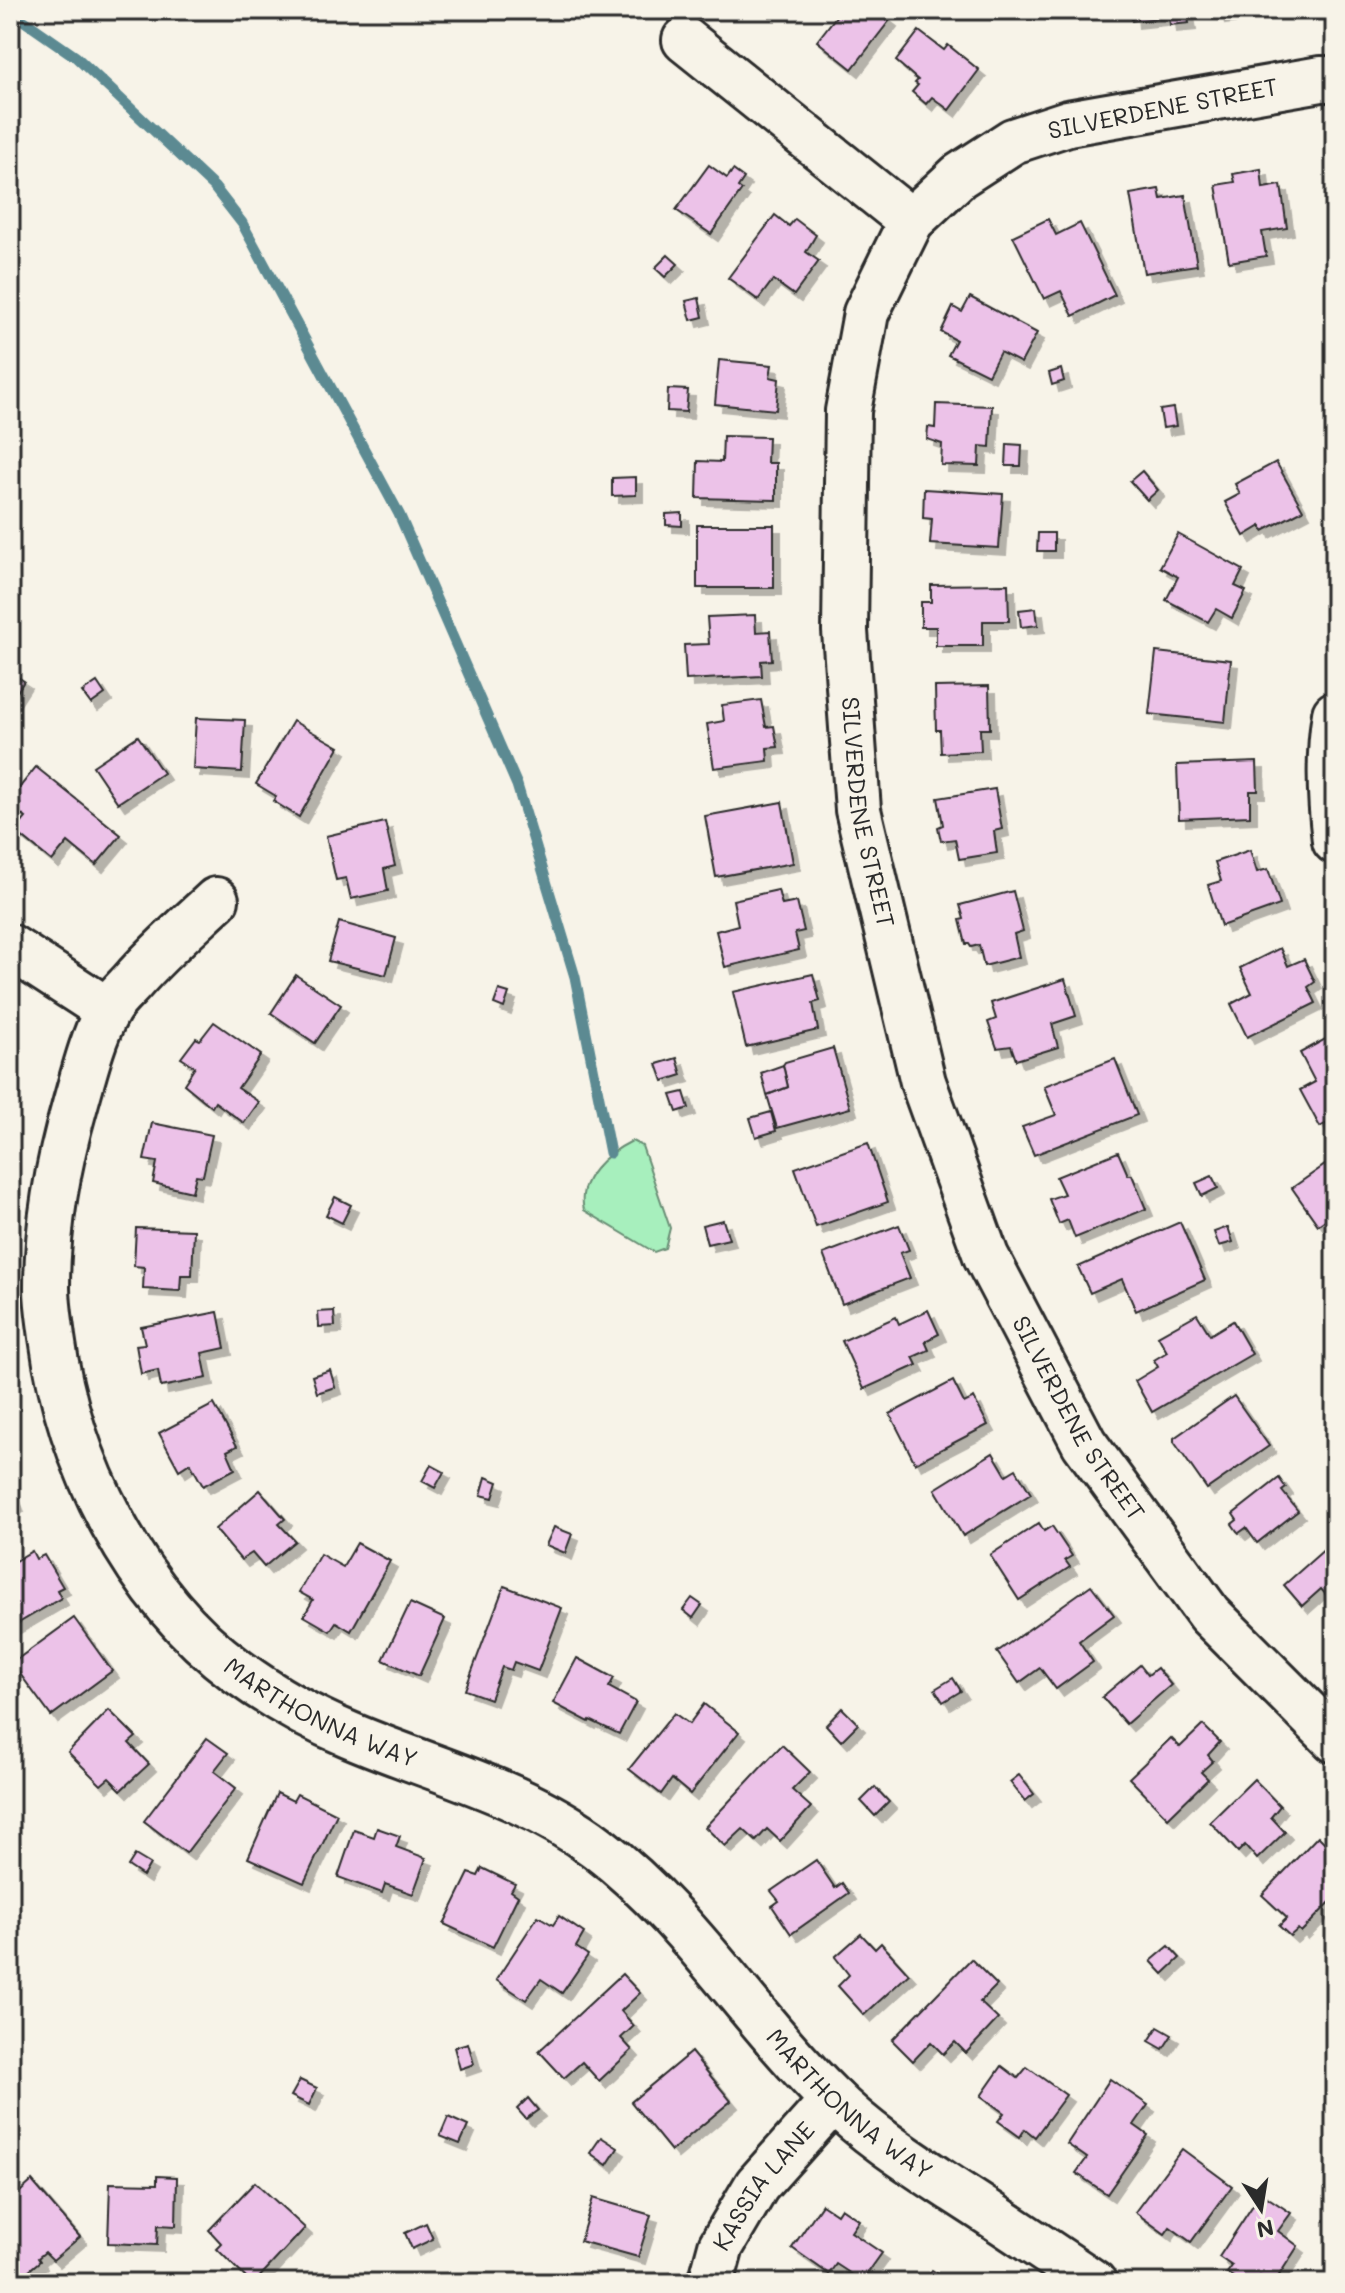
<svg xmlns="http://www.w3.org/2000/svg" width="1345" height="2293" font-family="Mali,sans-serif">
<style>
.green{fill:#a7efbd;stroke:#698d74;stroke-width:2}
.lines{fill:none;stroke-linecap:round;stroke-linejoin:round}
.stream{stroke:#5b8a92;stroke-width:11}
.building{fill:#ecc2e8;stroke:#2b2b2b;stroke-width:2;filter:url(#shadow)}
.minor-casing{stroke:#2b2b2b;stroke-width:50}
.minor{stroke:#f7f3e8;stroke-width:44}
.labels{text-anchor:middle;stroke-width:8;stroke-linejoin:round;paint-order:stroke}
.street-label{font-size:24px;fill:#2b2b2b;stroke:#f7f3e8}
</style>
<defs>
<filter id="shadow"><feDropShadow dx="7" dy="7" stdDeviation="0" flood-color="#0004"/></filter>
</defs>
<rect width="100%" height="100%" fill="#f7f3e8"/>
<filter id="ink" filterUnits="userSpaceOnUse"><feTurbulence type="fractalNoise" baseFrequency=".0125" numOctaves="2"/><feDisplacementMap in="SourceGraphic" scale="16" xChannelSelector="R" yChannelSelector="G"/><feConvolveMatrix kernelMatrix="1 2 1 2 8 2 1 2 1" color-interpolation-filters="sRGB"/></filter>
<g filter="url(#ink)">
<!-- green -->
<path class="green" d="M 632,1141 L 642,1146 L 670,1228 L 665,1248 L 654,1252 L 584,1210 C 576,1179 606,1154 632,1141 Z"/>
<g class="lines">
<!-- stream -->
<path class="stream" d="M 10,11 L 76,57 L 214,187 L 242,223 L 399,514 L 517,785 L 575,977 L 610,1153"/>
</g>
<!-- building -->
<g class="building">
<path d="M 841,10 L 877,10 L 890,20 L 852,69 L 817,41 Z"/>
<path d="M 1131,10 L 1187,10 L 1189,23 L 1170,25 L 1169,17 L 1132,21 Z"/>
<path d="M 1217,10 L 1269,10 L 1218,17 Z"/>
<path d="M 919,31 L 944,50 L 948,45 L 979,70 L 949,110 L 932,97 L 926,104 L 912,92 L 918,85 L 915,83 L 918,80 L 896,61 Z"/>
<path d="M 709,165 L 727,178 L 733,170 L 744,178 L 738,187 L 742,190 L 711,234 L 676,210 Z"/>
<path d="M 1261,169 L 1263,188 L 1281,185 L 1287,228 L 1262,232 L 1266,256 L 1229,262 L 1216,185 L 1235,182 L 1233,174 Z"/>
<path d="M 1159,189 L 1161,199 L 1185,195 L 1197,265 L 1144,273 L 1130,194 Z"/>
<path d="M 775,215 L 789,226 L 795,219 L 816,235 L 806,252 L 819,261 L 794,295 L 773,280 L 758,300 L 728,278 Z"/>
<path d="M 1048,219 L 1056,235 L 1080,223 L 1115,295 L 1073,316 L 1061,291 L 1044,299 L 1013,236 Z"/>
<path d="M 668,255 L 678,264 L 665,277 L 655,268 Z"/>
<path d="M 970,297 L 1037,333 L 1021,363 L 1000,352 L 988,375 L 948,355 L 956,340 L 941,332 L 953,307 L 962,312 Z"/>
<path d="M 699,298 L 703,317 L 691,320 L 686,301 Z"/>
<path d="M 719,360 L 772,365 L 770,377 L 779,379 L 776,410 L 715,404 Z"/>
<path d="M 1061,369 L 1064,381 L 1052,385 L 1049,373 Z"/>
<path d="M 668,389 L 688,390 L 686,412 L 667,411 Z"/>
<path d="M 936,404 L 992,406 L 990,447 L 980,446 L 979,466 L 941,465 L 942,444 L 927,439 L 928,427 L 935,428 Z"/>
<path d="M 1173,408 L 1176,426 L 1163,428 L 1160,410 Z"/>
<path d="M 723,436 L 768,437 L 767,463 L 776,463 L 776,500 L 697,498 L 698,461 L 722,462 Z"/>
<path d="M 1007,444 L 1022,445 L 1021,466 L 1006,466 Z"/>
<path d="M 1276,462 L 1303,510 L 1263,531 L 1261,526 L 1244,536 L 1225,502 L 1240,494 L 1235,484 Z"/>
<path d="M 1142,471 L 1158,490 L 1147,500 L 1130,481 Z"/>
<path d="M 636,477 L 636,495 L 612,496 L 612,478 Z"/>
<path d="M 924,489 L 1003,494 L 999,548 L 930,544 L 932,519 L 923,518 Z"/>
<path d="M 682,513 L 682,526 L 666,525 L 666,514 Z"/>
<rect x="697" y="525" width="77" height="63"/>
<path d="M 1038,533 L 1054,533 L 1054,551 L 1037,551 Z"/>
<path d="M 1178,534 L 1243,570 L 1235,586 L 1246,591 L 1232,618 L 1216,609 L 1208,622 L 1166,600 L 1178,577 L 1160,567 Z"/>
<path d="M 1008,584 L 1009,621 L 983,621 L 983,646 L 936,646 L 936,627 L 921,627 L 921,602 L 931,602 L 931,585 Z"/>
<path d="M 1036,608 L 1038,625 L 1021,627 L 1019,610 Z"/>
<path d="M 755,615 L 756,632 L 770,631 L 772,660 L 761,661 L 762,676 L 686,680 L 684,645 L 709,644 L 707,617 Z"/>
<path d="M 1156,652 L 1231,660 L 1225,722 L 1149,714 Z"/>
<path d="M 10,672 L 24,681 L 10,703 Z"/>
<path d="M 97,682 L 105,694 L 91,704 L 82,692 Z"/>
<path d="M 989,686 L 990,729 L 980,729 L 981,751 L 941,753 L 940,730 L 936,730 L 935,687 Z"/>
<path d="M 761,700 L 766,727 L 774,726 L 778,747 L 767,748 L 768,761 L 714,768 L 707,724 L 724,721 L 722,705 Z"/>
<path d="M 196,718 L 245,720 L 242,772 L 193,769 Z"/>
<path d="M 293,721 L 339,747 L 299,817 L 273,801 L 276,796 L 256,784 Z"/>
<path d="M 138,736 L 163,773 L 118,803 L 93,766 Z"/>
<path d="M 1257,762 L 1258,791 L 1250,791 L 1250,816 L 1179,819 L 1177,765 Z"/>
<path d="M 36,767 L 121,835 L 96,865 L 68,842 L 52,861 L 15,831 L 26,818 L 16,810 L 20,804 L 12,797 Z"/>
<path d="M 995,789 L 1002,829 L 994,831 L 997,853 L 959,859 L 955,839 L 941,841 L 938,827 L 943,825 L 938,798 Z"/>
<path d="M 782,802 L 793,863 L 716,877 L 705,816 Z"/>
<path d="M 385,822 L 395,866 L 384,869 L 388,891 L 351,899 L 346,878 L 336,880 L 326,836 Z"/>
<path d="M 1250,850 L 1257,872 L 1268,869 L 1280,905 L 1221,926 L 1208,885 L 1221,881 L 1215,862 Z"/>
<path d="M 778,890 L 782,905 L 797,902 L 804,931 L 795,933 L 799,950 L 725,967 L 716,931 L 738,925 L 733,900 Z"/>
<path d="M 1013,891 L 1023,931 L 1014,934 L 1019,957 L 984,966 L 979,945 L 971,947 L 969,944 L 966,944 L 960,920 L 964,919 L 960,905 Z"/>
<path d="M 339,922 L 396,938 L 386,975 L 328,961 Z"/>
<path d="M 1280,948 L 1288,966 L 1304,959 L 1315,982 L 1308,987 L 1316,1003 L 1247,1037 L 1231,1004 L 1252,993 L 1240,968 Z"/>
<path d="M 813,974 L 820,1001 L 813,1003 L 818,1030 L 746,1047 L 733,992 Z"/>
<path d="M 296,975 L 341,1005 L 315,1043 L 271,1013 Z"/>
<path d="M 1065,979 L 1076,1016 L 1052,1024 L 1058,1047 L 1016,1060 L 1011,1046 L 997,1048 L 988,1022 L 996,1019 L 991,1003 Z"/>
<path d="M 499,990 L 509,993 L 504,1008 L 494,1004 Z"/>
<path d="M 214,1022 L 261,1055 L 238,1088 L 259,1102 L 244,1123 L 215,1102 L 212,1107 L 184,1084 L 195,1067 L 181,1058 L 196,1038 L 200,1040 Z"/>
<path d="M 1329,1037 L 1335,1048 L 1335,1119 L 1320,1127 L 1300,1090 L 1315,1082 L 1300,1053 Z"/>
<path d="M 833,1048 L 850,1108 L 777,1128 L 767,1095 L 788,1087 L 783,1065 L 785,1062 Z"/>
<path d="M 677,1058 L 682,1075 L 663,1081 L 657,1064 Z"/>
<path d="M 1115,1059 L 1137,1115 L 1034,1155 L 1022,1127 L 1056,1115 L 1044,1086 Z"/>
<path d="M 783,1065 L 788,1087 L 767,1095 L 761,1073 Z"/>
<path d="M 684,1092 L 689,1108 L 677,1112 L 671,1095 Z"/>
<path d="M 771,1112 L 776,1131 L 756,1137 L 750,1118 Z"/>
<path d="M 152,1123 L 212,1135 L 203,1176 L 196,1175 L 192,1192 L 153,1183 L 157,1162 L 144,1160 Z"/>
<path d="M 868,1143 L 888,1202 L 816,1227 L 795,1168 Z"/>
<path d="M 1118,1152 L 1128,1175 L 1132,1175 L 1146,1209 L 1075,1238 L 1068,1220 L 1059,1224 L 1049,1199 L 1064,1194 L 1056,1177 Z"/>
<path d="M 1335,1158 L 1335,1213 L 1318,1225 L 1292,1188 Z"/>
<path d="M 1212,1176 L 1218,1188 L 1202,1196 L 1196,1183 Z"/>
<path d="M 335,1197 L 351,1205 L 342,1223 L 326,1215 Z"/>
<path d="M 723,1220 L 729,1239 L 707,1244 L 702,1225 Z"/>
<path d="M 1180,1222 L 1205,1280 L 1136,1311 L 1122,1279 L 1090,1293 L 1078,1267 Z"/>
<path d="M 899,1225 L 909,1250 L 900,1253 L 910,1278 L 842,1304 L 823,1254 Z"/>
<path d="M 1228,1227 L 1233,1242 L 1219,1246 L 1214,1232 Z"/>
<path d="M 136,1228 L 194,1230 L 192,1275 L 181,1275 L 180,1291 L 143,1289 L 144,1267 L 134,1266 Z"/>
<path d="M 928,1310 L 939,1334 L 925,1341 L 929,1350 L 913,1357 L 917,1365 L 864,1389 L 842,1341 L 896,1317 L 899,1324 Z"/>
<path d="M 334,1311 L 335,1326 L 319,1327 L 318,1312 Z"/>
<path d="M 218,1312 L 225,1348 L 202,1353 L 207,1378 L 161,1387 L 158,1370 L 141,1374 L 136,1345 L 145,1344 L 141,1327 Z"/>
<path d="M 1197,1314 L 1210,1335 L 1233,1321 L 1252,1354 L 1152,1412 L 1135,1381 L 1158,1367 L 1154,1360 L 1167,1352 L 1158,1336 Z"/>
<path d="M 330,1370 L 335,1387 L 317,1393 L 312,1376 Z"/>
<path d="M 953,1381 L 964,1403 L 974,1398 L 988,1425 L 915,1463 L 890,1414 Z"/>
<path d="M 1234,1396 L 1269,1446 L 1207,1489 L 1174,1442 L 1174,1438 Z"/>
<path d="M 214,1404 L 237,1446 L 227,1451 L 235,1469 L 203,1486 L 190,1463 L 179,1470 L 159,1433 Z"/>
<path d="M 993,1453 L 1006,1475 L 1016,1469 L 1031,1494 L 963,1536 L 935,1489 Z"/>
<path d="M 431,1465 L 444,1472 L 435,1488 L 422,1481 Z"/>
<path d="M 486,1477 L 498,1482 L 493,1498 L 481,1495 Z"/>
<path d="M 1279,1478 L 1286,1488 L 1282,1491 L 1298,1511 L 1257,1543 L 1246,1528 L 1239,1533 L 1237,1531 L 1232,1524 L 1237,1520 L 1233,1514 Z"/>
<path d="M 10,1487 L 17,1505 L 10,1508 Z"/>
<path d="M 260,1490 L 285,1519 L 279,1524 L 295,1541 L 264,1567 L 252,1553 L 241,1560 L 215,1529 Z"/>
<path d="M 1039,1523 L 1044,1531 L 1052,1526 L 1072,1556 L 1065,1560 L 1070,1567 L 1019,1600 L 990,1555 Z"/>
<path d="M 554,1527 L 572,1534 L 565,1553 L 546,1545 Z"/>
<path d="M 1335,1540 L 1335,1605 L 1321,1589 L 1302,1606 L 1284,1585 Z"/>
<path d="M 357,1543 L 390,1561 L 351,1631 L 336,1622 L 330,1631 L 304,1616 L 313,1600 L 299,1592 L 320,1554 L 343,1567 Z"/>
<path d="M 32,1551 L 36,1559 L 44,1555 L 63,1587 L 57,1590 L 61,1598 L 10,1628 L 10,1564 Z"/>
<path d="M 1091,1585 L 1114,1615 L 1079,1641 L 1093,1662 L 1056,1689 L 1040,1668 L 1019,1683 L 997,1652 Z"/>
<path d="M 504,1586 L 562,1608 L 538,1671 L 514,1662 L 511,1670 L 502,1667 L 490,1699 L 465,1690 Z"/>
<path d="M 692,1598 L 702,1605 L 693,1618 L 683,1610 Z"/>
<path d="M 410,1603 L 445,1619 L 419,1676 L 383,1660 Z"/>
<path d="M 74,1618 L 112,1671 L 51,1716 L 12,1663 Z"/>
<path d="M 577,1658 L 614,1678 L 609,1687 L 636,1702 L 619,1734 L 590,1720 L 589,1722 L 553,1703 Z"/>
<path d="M 1140,1665 L 1148,1675 L 1157,1668 L 1171,1685 L 1126,1724 L 1102,1697 Z"/>
<path d="M 953,1678 L 961,1691 L 943,1702 L 935,1689 Z"/>
<path d="M 704,1704 L 739,1732 L 690,1794 L 672,1779 L 661,1794 L 629,1769 L 674,1713 L 689,1724 Z"/>
<path d="M 842,1708 L 858,1724 L 841,1741 L 826,1725 Z"/>
<path d="M 109,1710 L 136,1737 L 129,1743 L 149,1764 L 121,1790 L 109,1778 L 101,1785 L 68,1752 Z"/>
<path d="M 1203,1725 L 1220,1742 L 1208,1755 L 1213,1761 L 1201,1772 L 1208,1779 L 1168,1818 L 1129,1778 L 1171,1738 L 1180,1747 Z"/>
<path d="M 207,1738 L 228,1753 L 214,1771 L 236,1788 L 186,1853 L 144,1821 Z"/>
<path d="M 782,1745 L 810,1772 L 792,1790 L 811,1807 L 780,1841 L 767,1829 L 756,1841 L 743,1829 L 725,1846 L 705,1827 Z"/>
<path d="M 1019,1775 L 1034,1794 L 1025,1801 L 1010,1782 Z"/>
<path d="M 1254,1779 L 1280,1806 L 1271,1817 L 1285,1832 L 1257,1859 L 1245,1845 L 1238,1852 L 1210,1822 Z"/>
<path d="M 875,1787 L 889,1802 L 875,1816 L 861,1801 Z"/>
<path d="M 277,1793 L 293,1801 L 297,1794 L 337,1814 L 304,1883 L 248,1858 Z"/>
<path d="M 377,1828 L 400,1836 L 396,1847 L 426,1858 L 413,1894 L 385,1884 L 382,1893 L 338,1877 L 354,1830 L 374,1837 Z"/>
<path d="M 1318,1836 L 1335,1853 L 1331,1860 L 1335,1864 L 1335,1897 L 1301,1932 L 1298,1929 L 1290,1936 L 1279,1926 L 1287,1918 L 1262,1895 Z"/>
<path d="M 135,1855 L 150,1864 L 143,1876 L 128,1866 Z"/>
<path d="M 816,1860 L 835,1888 L 842,1883 L 849,1893 L 791,1934 L 772,1906 L 779,1901 L 771,1891 Z"/>
<path d="M 482,1868 L 515,1884 L 511,1891 L 518,1896 L 493,1947 L 444,1924 L 469,1873 L 478,1876 Z"/>
<path d="M 538,1916 L 553,1925 L 559,1916 L 584,1933 L 576,1947 L 588,1955 L 562,1993 L 541,1979 L 526,2000 L 496,1980 Z"/>
<path d="M 861,1934 L 875,1949 L 881,1943 L 909,1974 L 864,2015 L 838,1986 L 849,1975 L 835,1957 Z"/>
<path d="M 1169,1946 L 1180,1958 L 1163,1974 L 1151,1961 Z"/>
<path d="M 971,1959 L 997,1985 L 980,2002 L 998,2019 L 966,2053 L 955,2042 L 943,2054 L 931,2042 L 913,2061 L 892,2040 Z"/>
<path d="M 622,1974 L 640,1993 L 621,2011 L 634,2026 L 621,2038 L 632,2050 L 599,2081 L 582,2062 L 564,2078 L 539,2051 Z"/>
<path d="M 1158,2027 L 1172,2035 L 1163,2049 L 1149,2041 Z"/>
<path d="M 468,2043 L 474,2064 L 460,2069 L 454,2047 Z"/>
<path d="M 691,2052 L 731,2101 L 671,2151 L 631,2102 Z"/>
<path d="M 1002,2066 L 1018,2078 L 1027,2067 L 1066,2095 L 1035,2137 L 1025,2129 L 1020,2137 L 998,2121 L 1004,2113 L 981,2096 Z"/>
<path d="M 1110,2079 L 1148,2105 L 1134,2125 L 1148,2135 L 1107,2194 L 1076,2173 L 1087,2158 L 1067,2144 Z"/>
<path d="M 300,2080 L 317,2088 L 309,2105 L 291,2096 Z"/>
<path d="M 528,2098 L 538,2110 L 526,2119 L 517,2109 Z"/>
<path d="M 448,2117 L 468,2126 L 460,2144 L 440,2136 Z"/>
<path d="M 601,2137 L 618,2148 L 607,2165 L 590,2153 Z"/>
<path d="M 1182,2149 L 1232,2186 L 1191,2242 L 1170,2227 L 1165,2234 L 1135,2212 Z"/>
<path d="M 157,2176 L 177,2177 L 176,2226 L 158,2225 L 157,2245 L 108,2243 L 110,2183 L 157,2184 Z"/>
<path d="M 32,2181 L 80,2237 L 53,2260 L 45,2252 L 38,2258 L 40,2261 L 22,2276 L 10,2263 L 10,2201 Z"/>
<path d="M 255,2182 L 305,2228 L 254,2283 L 251,2283 L 217,2249 L 222,2244 L 209,2230 Z"/>
<path d="M 1261,2193 L 1291,2213 L 1278,2231 L 1298,2246 L 1274,2283 L 1260,2276 L 1256,2283 L 1242,2283 L 1227,2273 L 1232,2266 L 1219,2257 Z"/>
<path d="M 593,2198 L 651,2215 L 638,2257 L 580,2241 Z"/>
<path d="M 822,2204 L 837,2214 L 841,2208 L 859,2220 L 851,2232 L 882,2253 L 862,2281 L 836,2264 L 829,2274 L 792,2248 Z"/>
<path d="M 426,2223 L 433,2239 L 412,2249 L 405,2233 Z"/>
<path d="M 932,2270 L 952,2283 L 923,2283 Z"/>
</g>
<g class="lines">
<defs>
<g id="minor">
<path d="M 685,40 L 911,221"/>
<path id="s1" d="M 1335,79 L 1321,79 L 1068,123 L 1013,141 L 959,176 L 911,221 L 866,313 L 848,411 L 845,631 L 858,810 L 923,1082 L 986,1256 L 1084,1443 L 1209,1614 L 1335,1740"/>
<path d="M 1335,714 C 1328,756 1330,799 1335,841"/>
<path id="s2" d="M 216,900 C 187,927 158,952 132,982 C 124,991 112,1001 107,1012 C 93,1036 83,1077 75,1105 C 58,1164 47,1226 47,1288 C 47,1304 50,1321 52,1337 C 68,1461 135,1596 237,1671 C 271,1696 309,1718 348,1734 C 432,1770 523,1791 597,1847 C 688,1916 749,2017 830,2097 C 868,2135 911,2162 955,2191 C 1002,2221 1048,2252 1094,2283"/>
<path d="M 10,947 L 107,1010"/>
<path id="s3" d="M 711,2283 L 721,2246 L 757,2185 L 833,2100"/>
</g>
</defs>
<!-- minor casing -->
<use href="#minor" class="minor-casing"/>
<!-- minor -->
<use href="#minor" class="minor"/>
</g>
</g>
<g class="labels">
<!-- street labels -->
<g class="street-label">
<text transform="translate(1163 109) rotate(-11)" y="8">SILVERDENE STREET</text>
<text dy="8" stroke="none"><textPath href="#s1" startOffset="1064">SILVERDENE STREET</textPath></text>
<text dy="8" stroke="none"><textPath href="#s1" startOffset="1712">SILVERDENE STREET</textPath></text>
<text dy="8" stroke="none"><textPath href="#s2" startOffset="976">MARTHONNA WAY</textPath></text>
<text dy="8" stroke="none"><textPath href="#s2" startOffset="1646">MARTHONNA WAY</textPath></text>
<text dy="8" stroke="none"><textPath href="#s3" startOffset="112">KASSIA LANE</textPath></text>
</g>
</g>
<!-- margin -->
<rect width="1345" height="2293" fill="none" stroke="#f7f3e8" stroke-width="40"/>
<rect x="20" y="20" width="1305" height="2253" fill="none" stroke="#2b2b2b" stroke-width="3" filter="url(#ink)"/>
<!-- north arrow -->
<g transform="translate(1261 2209) rotate(168)" stroke="#f7f3e8" stroke-width="6" paint-order="stroke">
<path d="M0-6L14 30L0 20L-14 30Z" fill="#2b2b2b"/>
<text y="-12" font-size="22" font-weight="bold" text-anchor="middle" fill="#2b2b2b">N</text>
</g>
</svg>
